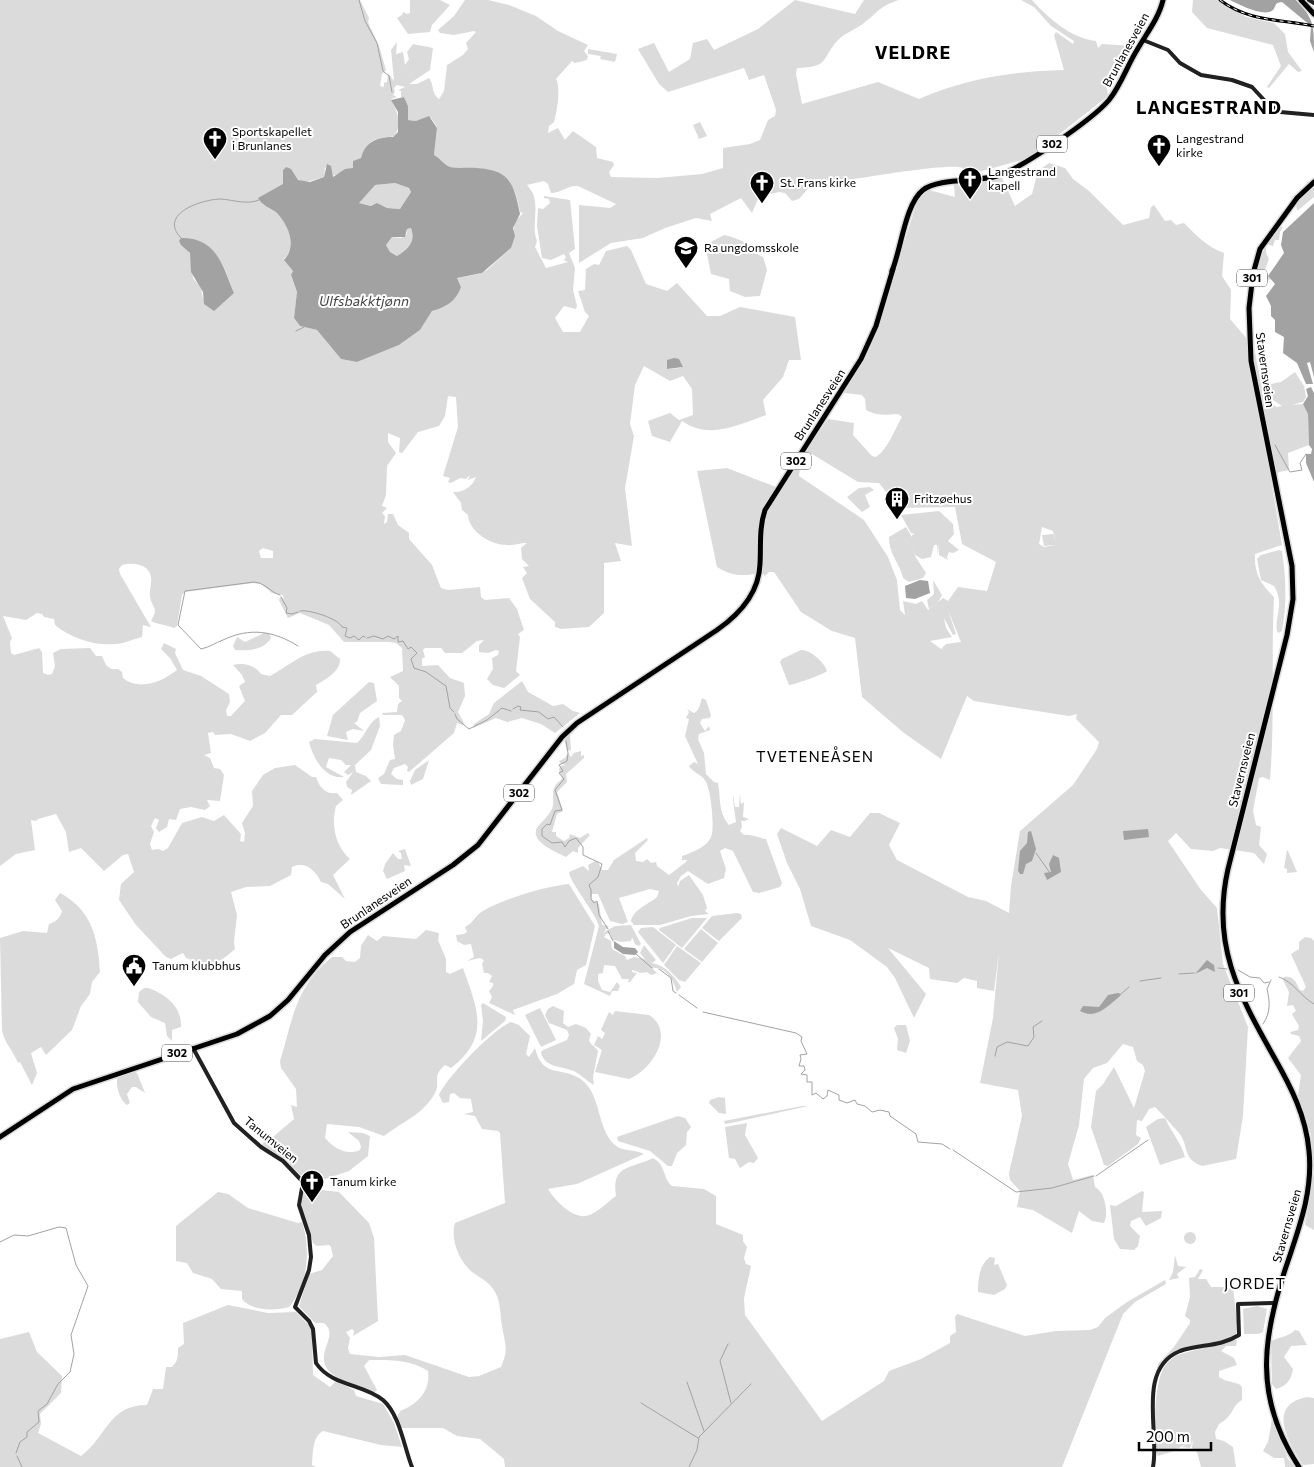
<svg xmlns="http://www.w3.org/2000/svg" width="1314" height="1467" font-family="Commissioner,sans-serif">
<style>
.green{fill:#dbdbdb;fill-rule:evenodd}
.water{fill:#a2a2a2;fill-rule:evenodd}
.lines{fill:none;stroke-linecap:round;stroke-linejoin:round}
.stream{stroke:#a2a2a2;stroke-width:1}
.primary-casing{stroke:#dbdbdb;stroke-width:8}
.secondary{stroke:#212121;stroke-width:4}
.primary{stroke:#000;stroke-width:5}
.rail-casing{stroke:#000;stroke-width:3}
.rail{stroke:#fff;stroke-width:1;stroke-dasharray:4;stroke-linecap:butt}
.labels{text-anchor:middle;stroke-width:4;stroke-linejoin:round;paint-order:stroke}
.shield{fill:#fff;stroke:#4c4c4c;stroke-width:1}
.shield-label{font-size:11px;font-weight:bold;fill:#000}
.street-label{font-size:12px;fill:#000;stroke:#fff}
.poi-label{font-size:12px;fill:#000;stroke:#fff;text-anchor:start}
.water-label{font-size:14px;font-style:italic;fill:#434343;stroke:#fff}
.quarter-label{font-size:15px;letter-spacing:1px;fill:#000;stroke:#fff}
.district-label{font-size:18px;font-weight:bold;letter-spacing:1px;fill:#000;stroke:#fff}
</style>
<rect width="100%" height="100%" fill="#fff"/>
<!-- green -->
<g class="green">
<path d="M 0,0 L 360,0 L 369,18 L 368,22 L 379,46 L 386,70 L 382,74 L 380,86 L 384,87 L 384,83 L 387,82 L 388,73 L 394,81 L 391,50 L 397,42 L 396,54 L 403,52 L 405,65 L 409,59 L 407,52 L 413,44 L 433,48 L 430,70 L 409,84 L 417,84 L 429,78 C 434,83 431,94 439,99 L 444,91 L 447,65 L 463,55 L 468,49 L 466,43 L 476,32 L 474,31 L 454,35 L 440,33 L 438,30 L 454,16 L 465,0 L 488,0 L 509,5 L 536,16 L 558,31 L 588,45 L 584,51 L 588,56 L 587,60 L 575,63 L 572,61 L 556,79 C 561,88 557,112 554,122 L 549,126 L 548,133 L 558,128 L 565,140 L 573,131 L 596,147 L 597,158 L 613,162 L 614,165 L 609,172 L 611,177 L 657,178 L 702,174 L 723,168 L 723,148 L 750,144 L 760,140 L 768,120 L 775,116 L 776,110 L 764,75 L 749,80 L 744,68 L 668,92 L 659,84 L 638,49 L 654,43 L 669,72 L 690,59 L 693,43 L 707,39 L 714,50 L 758,29 L 795,0 L 855,14 L 864,0 L 899,0 C 880,6 879,11 864,23 C 856,29 845,33 838,40 C 820,60 830,67 797,68 L 796,74 L 802,104 L 878,82 L 919,99 C 965,79 1014,71 1064,70 L 1054,35 L 1056,32 L 1073,44 L 1074,41 L 1051,26 L 1034,7 L 1021,0 L 1032,0 C 1049,19 1071,38 1096,41 L 1098,48 L 1102,44 L 1134,46 L 1113,83 L 1106,78 L 1108,96 L 1029,158 L 965,176 L 963,168 C 950,161 837,183 811,185 L 799,199 L 792,201 L 785,193 L 779,192 L 763,196 L 758,199 L 752,213 L 741,198 L 710,214 L 712,221 L 696,218 L 665,228 L 643,238 L 611,243 L 579,263 L 579,205 L 610,208 L 616,204 L 578,186 C 568,185 561,193 551,193 L 548,184 L 544,181 L 527,185 C 543,201 530,223 537,241 L 535,247 L 546,268 L 568,262 L 564,260 L 566,257 L 564,254 L 551,260 L 542,258 L 537,226 L 538,208 L 543,209 L 550,203 L 549,199 L 544,198 L 544,196 L 570,200 L 575,249 L 569,253 L 575,268 L 573,290 L 577,306 L 576,309 L 564,306 L 555,318 L 563,332 L 580,332 L 589,316 L 585,312 L 578,291 L 585,290 L 586,269 L 594,264 L 599,265 L 606,251 L 627,246 L 631,250 L 646,284 L 667,291 L 677,283 L 707,316 L 720,316 L 740,307 L 795,317 L 801,360 L 789,360 L 783,377 L 763,400 L 766,415 C 738,425 709,440 682,421 L 670,442 L 652,436 L 648,421 L 670,413 L 679,420 L 693,415 L 692,389 L 683,376 L 670,381 L 644,366 L 635,385 L 630,424 L 634,436 L 625,488 L 632,546 L 615,543 L 621,561 L 604,563 L 604,613 L 589,627 L 561,629 L 555,627 L 555,622 L 530,599 L 522,578 L 527,573 L 523,567 L 529,566 L 522,559 L 521,548 L 527,543 C 520,543 513,546 507,545 C 491,545 469,532 468,515 L 462,510 L 461,503 L 453,492 C 463,493 473,486 476,477 L 468,480 L 470,475 L 466,479 L 460,478 L 451,483 L 448,482 L 450,478 L 443,476 L 458,427 L 456,397 L 448,396 L 445,416 L 439,426 L 418,432 L 402,453 L 399,452 L 400,438 L 388,433 L 388,442 L 396,453 L 387,466 L 386,495 L 382,506 L 387,508 L 382,513 L 385,516 L 384,524 L 387,522 L 388,514 L 393,514 L 398,525 L 409,533 L 409,539 L 432,565 L 441,588 L 448,590 L 480,587 L 481,597 L 485,600 L 509,598 L 517,609 L 524,630 L 518,634 L 520,637 L 516,671 L 520,675 L 504,688 L 493,685 L 487,679 L 493,669 L 492,658 L 498,655 L 499,651 L 496,650 L 488,653 L 479,652 L 479,645 L 484,640 L 477,641 L 462,653 L 445,653 L 441,648 L 425,648 L 423,650 L 425,657 L 422,659 L 422,666 L 438,665 L 450,678 L 464,683 L 465,696 L 458,712 L 464,723 L 463,725 L 457,723 L 454,733 L 409,772 L 407,771 L 408,767 L 405,764 L 394,768 L 391,774 L 397,779 L 403,780 L 403,785 L 381,784 L 378,778 L 384,774 L 390,760 L 395,759 L 393,745 L 394,735 L 401,731 L 405,720 L 402,715 L 383,715 L 382,713 L 397,712 L 398,704 L 402,701 L 399,698 L 399,686 L 390,677 L 403,671 L 402,648 L 396,643 L 389,642 L 344,642 L 329,625 L 300,613 L 288,618 L 279,600 L 280,597 L 284,599 L 283,595 L 272,593 L 261,584 L 253,583 L 185,592 L 182,595 L 177,626 L 174,628 C 167,625 156,624 151,621 C 159,607 153,610 150,597 C 149,590 152,584 151,577 C 149,564 133,562 122,565 L 119,569 L 120,574 L 151,627 L 143,625 L 142,637 C 133,639 124,644 115,644 C 94,646 71,638 55,625 L 54,619 L 44,617 L 42,614 L 37,613 L 26,620 L 3,616 L 12,638 L 10,642 L 11,653 L 14,655 L 39,648 L 42,652 L 43,673 L 48,675 L 52,674 L 55,666 L 53,653 L 61,649 L 90,648 L 96,656 L 102,656 L 106,665 L 111,669 L 118,669 L 122,672 L 123,678 C 139,691 162,682 177,670 L 170,658 L 161,649 L 164,643 L 176,649 L 175,653 L 183,670 L 201,676 L 229,694 L 230,702 L 226,710 L 227,716 L 231,716 L 245,701 L 239,686 L 245,682 L 242,675 L 233,665 C 244,662 254,665 261,674 L 270,676 C 289,666 306,648 330,651 L 340,659 C 341,671 325,680 316,685 L 317,692 L 292,715 L 281,715 L 265,733 L 250,741 L 231,734 L 215,735 L 213,732 L 208,733 L 211,753 L 204,755 L 210,758 L 214,768 L 220,769 L 224,775 L 220,801 L 207,800 L 210,806 L 205,810 L 191,807 L 180,809 L 176,820 L 169,819 L 167,827 L 159,832 L 156,828 L 159,820 L 155,818 L 151,826 L 154,832 L 150,844 L 152,850 L 158,849 L 163,851 L 168,848 L 182,823 L 202,817 L 214,821 L 224,815 L 241,834 L 240,841 L 244,842 L 245,833 L 242,823 L 253,806 L 252,791 L 263,775 L 275,768 L 295,765 L 312,777 L 316,777 C 320,788 326,795 337,793 L 343,800 L 336,806 C 331,825 335,846 350,859 L 333,875 L 345,899 L 328,884 L 321,882 C 315,870 306,861 292,867 L 291,875 L 270,886 L 246,887 L 231,892 L 237,915 L 234,942 L 235,949 C 224,959 213,966 198,968 L 195,961 L 186,958 L 183,953 L 171,959 L 166,957 L 136,925 L 119,900 L 121,884 L 134,872 L 128,854 L 123,855 L 104,871 L 81,848 L 69,852 L 66,832 L 56,814 L 38,819 L 36,821 L 31,820 L 35,850 L 16,854 L 0,866 ZM 397,85 L 405,87 L 398,90 L 401,91 L 401,97 L 404,97 L 408,106 L 408,120 L 416,121 L 431,118 L 437,127 L 434,155 C 440,158 444,165 449,167 C 458,169 467,168 476,168 C 507,169 515,184 520,212 L 523,213 L 515,222 L 511,248 L 487,270 L 479,274 L 457,278 L 461,287 C 455,301 447,307 432,311 L 420,330 L 399,345 L 357,362 L 341,359 L 317,330 L 300,326 L 294,318 L 297,292 L 291,276 L 293,271 L 284,259 C 297,246 289,223 276,212 C 270,208 264,206 259,200 L 260,197 L 278,189 L 283,184 L 283,170 L 286,167 C 303,187 301,183 324,177 L 325,167 L 332,176 L 354,168 L 354,161 L 361,158 C 362,153 364,153 366,148 C 373,136 382,139 394,136 C 403,125 397,111 391,99 L 397,97 L 393,95 L 395,92 L 394,88 ZM 181,238 C 214,236 225,268 234,293 L 203,299 L 201,288 L 193,278 L 190,253 ZM 668,360 L 681,363 L 681,368 L 668,369 ZM 263,548 L 273,551 L 273,558 L 261,558 L 259,551 Z"/>
<path d="M 410,0 L 440,0 L 450,5 L 432,25 L 430,32 L 408,34 L 397,18 L 402,15 L 403,12 L 407,14 L 410,13 Z"/>
<path d="M 1193,0 L 1217,0 L 1246,17 L 1274,23 L 1285,34 L 1288,52 L 1302,71 L 1298,72 L 1289,64 L 1269,88 L 1267,87 L 1281,66 L 1273,45 L 1207,28 L 1192,12 Z"/>
<path d="M 588,49 L 617,54 L 615,62 L 600,59 L 601,56 L 588,54 Z"/>
<path d="M 700,122 L 707,136 L 699,139 L 693,125 Z"/>
<path d="M 1049,163 L 1065,168 L 1073,179 L 1089,191 L 1123,225 L 1149,218 L 1151,207 L 1154,205 L 1165,221 L 1171,220 L 1176,225 L 1184,223 C 1196,235 1207,247 1224,253 L 1222,276 L 1231,290 L 1230,319 L 1254,347 L 1263,393 L 1276,407 L 1282,406 L 1270,398 L 1264,384 L 1267,382 L 1271,384 L 1281,382 L 1295,372 L 1304,386 L 1306,397 L 1303,402 L 1291,405 L 1303,404 L 1308,413 L 1309,445 L 1288,453 L 1289,470 L 1279,472 L 1271,481 L 1282,545 L 1255,554 C 1254,574 1261,584 1274,597 C 1271,658 1275,719 1270,780 L 1263,777 L 1259,778 L 1253,811 L 1256,825 L 1261,827 L 1259,845 L 1267,854 L 1264,864 L 1254,853 L 1220,848 L 1213,851 L 1191,849 L 1176,833 L 1168,841 L 1201,890 L 1217,908 L 1223,964 L 1248,1027 L 1243,1116 L 1236,1159 L 1202,1166 C 1182,1159 1189,1145 1179,1133 C 1171,1124 1164,1116 1155,1107 L 1149,1109 L 1142,1121 L 1137,1120 L 1136,1135 L 1141,1138 L 1138,1144 L 1108,1166 L 1104,1165 L 1091,1127 L 1096,1091 L 1103,1084 L 1114,1067 L 1134,1108 L 1145,1071 L 1143,1065 L 1137,1061 L 1133,1047 L 1123,1044 L 1107,1063 L 1093,1068 L 1084,1079 L 1079,1125 L 1068,1164 L 1073,1180 L 1093,1175 L 1095,1187 C 1105,1192 1109,1213 1104,1223 L 1092,1221 L 1079,1211 L 1072,1233 L 1033,1210 L 1017,1207 L 1020,1191 L 1010,1180 L 1009,1173 L 1022,1116 L 1018,1090 L 980,1083 L 993,1018 L 999,952 L 994,991 L 977,988 L 977,981 L 964,978 L 957,983 L 930,979 L 929,968 L 888,948 L 926,994 L 914,1018 L 895,978 L 887,967 L 850,940 L 811,926 L 800,889 L 787,863 L 777,834 L 781,828 L 817,846 L 831,830 L 850,837 L 870,813 L 879,813 L 900,823 L 889,845 L 897,860 L 968,897 L 986,901 L 1009,913 L 1011,886 L 1020,831 L 1073,785 L 1097,749 L 1099,742 L 1076,719 L 1077,714 L 1069,716 L 974,701 L 967,696 L 941,759 L 904,733 L 862,697 L 855,638 L 832,631 L 801,612 L 774,572 L 769,572 L 765,576 L 762,573 C 743,576 733,577 717,567 L 697,471 L 727,468 L 781,489 L 795,466 L 800,468 L 799,476 L 864,520 L 888,557 L 897,580 L 900,610 L 905,615 L 903,601 L 916,604 L 922,601 L 928,610 L 943,598 L 948,601 L 958,587 L 987,591 L 996,562 L 962,544 L 955,507 L 899,508 L 879,483 L 858,482 L 812,454 L 808,458 L 804,454 L 828,419 L 854,423 L 853,435 L 872,456 L 876,457 C 889,448 894,430 902,417 L 898,414 C 886,415 877,416 866,410 L 865,399 L 862,395 L 844,393 L 866,357 L 875,336 L 916,205 L 921,195 L 929,190 L 955,197 L 954,185 L 1002,178 L 1015,206 L 1032,194 L 1038,171 ZM 1042,527 L 1053,531 L 1056,545 L 1054,534 L 1042,535 L 1044,546 L 1055,545 L 1044,547 L 1039,544 ZM 948,610 L 961,642 L 946,644 L 941,649 L 930,641 L 952,637 L 946,628 L 944,618 L 953,635 L 956,634 Z"/>
<path d="M 395,183 L 409,188 L 411,192 L 400,209 L 387,208 L 378,204 L 372,206 L 358,203 L 374,185 Z"/>
<path d="M 1314,184 L 1314,197 L 1297,211 L 1296,204 Z"/>
<path d="M 1280,227 L 1283,227 L 1280,232 L 1279,240 L 1275,240 L 1273,246 L 1266,244 Z"/>
<path d="M 411,228 C 416,242 408,249 397,256 L 390,252 L 386,245 L 392,237 L 401,238 L 407,234 L 407,229 Z"/>
<path d="M 724,235 C 733,237 744,241 751,246 C 756,249 756,255 763,257 L 767,270 L 760,296 L 745,297 L 730,291 L 729,279 L 711,274 L 706,249 L 711,242 Z"/>
<path d="M 1266,246 L 1266,253 L 1269,259 L 1264,272 L 1271,279 L 1269,280 L 1256,274 L 1259,259 Z"/>
<path d="M 870,487 L 874,490 L 865,495 L 870,507 L 862,512 L 847,497 L 859,488 Z"/>
<path d="M 939,511 L 953,524 L 954,534 L 948,541 L 959,550 L 953,553 L 949,552 L 947,557 L 948,560 L 939,555 L 938,542 L 938,557 L 937,545 L 934,545 L 931,557 L 922,559 L 915,555 L 913,544 L 915,556 L 926,573 L 923,578 L 909,582 L 903,578 C 900,563 889,555 889,537 L 906,527 L 912,537 L 912,535 L 915,534 L 911,533 L 901,515 Z"/>
<path d="M 1279,550 L 1282,551 C 1286,578 1287,604 1282,631 L 1278,633 C 1272,621 1286,606 1274,586 L 1261,580 L 1257,559 L 1261,555 Z"/>
<path d="M 933,580 L 942,595 L 938,602 L 929,609 L 927,600 L 934,594 Z"/>
<path d="M 264,633 L 269,633 L 271,638 C 264,650 248,651 235,650 L 233,646 L 237,637 L 245,642 Z"/>
<path d="M 801,650 C 811,650 824,662 827,671 C 824,674 794,685 789,685 L 780,662 L 782,659 Z"/>
<path d="M 522,681 L 528,692 L 553,706 L 563,704 L 573,711 L 580,713 L 555,733 L 541,724 L 522,718 L 507,722 L 496,718 L 473,728 L 474,724 L 489,714 L 494,703 Z"/>
<path d="M 369,682 L 374,683 L 377,701 L 360,713 L 357,722 L 354,723 L 364,731 L 353,729 L 346,732 L 348,740 L 327,736 L 333,715 Z"/>
<path d="M 702,698 L 706,700 L 711,715 L 710,718 L 702,719 L 700,723 L 705,731 L 709,726 L 710,730 L 699,734 L 698,739 L 704,753 L 706,774 L 714,782 L 718,783 C 721,799 718,812 729,825 L 736,822 C 735,813 733,805 733,794 L 735,807 L 739,807 L 740,794 L 741,804 L 744,802 L 743,817 L 749,819 L 745,821 L 741,821 L 742,827 L 740,831 L 744,835 C 752,834 758,838 766,839 L 782,883 L 780,887 L 759,893 L 753,892 L 733,851 L 725,848 L 720,851 L 726,869 L 724,878 L 708,884 L 688,871 L 681,876 L 677,883 L 678,887 L 680,881 L 689,875 L 703,895 L 707,908 L 705,911 L 709,914 L 691,916 L 660,925 L 634,925 L 631,921 C 633,910 647,905 657,897 L 659,891 L 650,889 L 619,898 L 628,922 L 622,924 L 610,921 L 598,894 L 592,894 L 591,899 L 599,904 L 602,925 L 609,926 L 603,933 L 615,926 L 631,925 L 641,944 L 639,946 L 635,944 L 632,937 L 631,941 L 622,942 L 613,940 L 610,933 L 606,934 L 604,937 L 611,941 L 612,949 L 625,956 L 627,960 L 634,957 L 645,959 L 640,953 L 644,945 L 656,960 L 652,963 C 665,965 675,977 681,987 L 677,992 C 675,985 668,966 652,968 L 657,973 L 651,975 L 647,972 L 641,973 L 632,970 L 632,972 L 637,973 L 630,982 L 628,982 L 629,979 L 622,979 L 615,966 L 604,965 L 603,973 L 598,974 L 598,981 L 602,990 L 610,992 L 617,982 L 620,986 L 618,991 L 612,991 L 610,996 L 584,984 L 599,926 C 595,912 569,881 569,872 L 583,866 L 589,871 L 588,865 L 595,861 L 598,862 L 602,870 L 608,870 L 614,860 L 647,838 L 648,840 L 635,853 L 636,861 L 643,862 L 647,859 L 651,863 L 656,862 L 657,866 L 669,875 L 686,862 L 687,860 L 682,860 L 682,856 C 691,853 707,847 711,837 C 715,828 711,791 706,782 C 702,774 693,773 689,766 L 694,762 L 698,764 L 685,736 L 689,719 L 686,718 L 689,712 L 687,709 L 694,713 C 700,710 700,703 702,698 Z"/>
<path d="M 379,717 L 380,726 L 371,750 L 355,765 L 356,772 L 366,776 L 371,781 L 351,795 L 352,790 L 347,787 L 346,782 L 353,772 L 348,775 L 344,772 L 351,765 L 346,765 L 341,760 L 329,758 L 326,767 L 344,777 C 325,780 313,758 309,742 L 315,739 L 357,743 C 366,735 369,721 379,717 Z"/>
<path d="M 583,722 L 570,735 L 571,750 L 567,751 L 564,738 Z"/>
<path d="M 581,751 L 581,756 L 584,755 L 584,758 L 566,774 L 567,782 L 557,792 L 563,811 L 557,814 L 552,832 L 556,832 L 556,836 L 564,841 L 569,838 L 570,834 L 580,838 L 588,833 L 590,835 L 578,848 L 578,853 L 573,851 L 566,857 C 557,852 524,840 540,824 C 546,818 547,817 552,809 C 555,801 551,793 555,786 C 558,781 561,782 562,777 L 559,770 L 560,766 L 566,765 L 561,764 L 559,761 L 565,758 L 568,753 L 571,757 L 574,753 Z"/>
<path d="M 429,760 L 423,779 L 411,785 L 410,781 L 415,770 Z"/>
<path d="M 405,849 L 411,866 L 404,865 L 405,871 L 387,879 L 383,871 L 385,864 L 393,853 L 398,859 L 402,859 L 401,853 L 398,851 Z"/>
<path d="M 1287,850 L 1288,851 L 1297,872 L 1287,873 L 1287,869 L 1284,868 Z"/>
<path d="M 569,884 L 595,926 L 586,965 L 577,970 L 574,984 L 557,994 L 513,1010 L 515,1015 L 489,1003 L 492,997 L 489,991 L 493,986 L 493,983 L 489,982 L 492,976 L 488,973 L 484,973 L 482,964 L 484,960 L 480,958 L 467,961 L 474,957 L 471,944 L 464,945 L 457,941 L 456,935 L 464,934 L 467,932 L 465,927 C 473,924 475,915 483,911 C 503,899 546,886 569,884 Z"/>
<path d="M 60,893 C 92,910 98,938 100,972 L 92,982 L 90,994 L 81,1006 L 72,1030 L 46,1055 L 41,1047 L 31,1053 L 37,1073 L 32,1085 L 20,1062 L 18,1063 C 13,1051 5,1043 2,1031 L 0,938 L 23,931 L 47,933 L 49,924 C 56,922 60,918 62,911 L 55,900 Z"/>
<path d="M 737,913 L 741,914 L 742,918 L 719,941 L 702,928 L 712,916 Z"/>
<path d="M 707,918 L 682,948 L 659,930 L 660,928 L 692,918 Z"/>
<path d="M 653,927 L 676,945 L 663,963 L 638,932 L 641,928 Z"/>
<path d="M 701,929 L 718,943 L 702,962 L 684,949 Z"/>
<path d="M 426,930 L 439,933 L 438,940 L 446,959 L 446,972 L 450,974 L 463,968 L 464,971 C 478,1010 490,1038 451,1068 L 445,1065 C 431,1077 441,1082 435,1093 C 424,1114 402,1122 384,1136 L 359,1127 L 327,1124 L 325,1138 C 334,1148 346,1156 360,1150 L 361,1147 L 359,1141 L 348,1132 L 363,1133 L 370,1136 L 368,1156 L 349,1171 L 319,1181 L 302,1177 L 284,1159 L 262,1145 L 267,1136 L 273,1137 L 294,1119 L 291,1105 L 297,1107 L 296,1089 L 281,1068 L 280,1061 C 293,1019 295,987 332,957 L 342,957 L 346,961 L 355,962 L 360,958 L 361,946 L 368,935 L 377,941 L 383,936 L 416,939 Z"/>
<path d="M 1305,937 L 1311,938 L 1314,941 L 1314,1230 L 1305,1225 L 1314,1172 L 1311,1134 L 1298,1095 L 1301,1075 L 1288,1058 L 1301,1041 L 1299,1036 L 1291,1034 L 1290,1032 L 1298,1030 L 1299,1026 L 1292,1014 L 1296,1011 L 1293,1005 L 1287,1006 L 1289,992 L 1283,980 L 1284,977 C 1294,975 1296,983 1300,990 L 1303,991 L 1306,987 L 1291,954 L 1299,949 L 1299,942 Z"/>
<path d="M 677,946 L 701,963 L 685,982 L 679,980 L 664,965 Z"/>
<path d="M 148,988 C 166,994 182,1007 181,1027 L 172,1030 L 172,1041 L 167,1036 L 165,1023 L 151,1017 L 138,1002 L 139,992 L 144,988 Z"/>
<path d="M 483,1003 L 506,1017 L 505,1021 L 481,1041 L 483,1021 L 481,1005 Z"/>
<path d="M 553,1006 L 564,1011 L 563,1023 L 568,1027 L 576,1024 L 586,1028 L 591,1034 C 586,1045 593,1043 598,1051 L 593,1077 L 594,1085 C 587,1081 581,1075 574,1071 C 562,1066 544,1068 541,1052 L 543,1050 L 567,1040 L 569,1035 L 567,1030 L 549,1023 L 545,1015 L 548,1009 Z"/>
<path d="M 540,1008 L 556,1040 L 541,1047 L 525,1015 Z"/>
<path d="M 615,1011 L 649,1015 C 676,1032 652,1070 629,1079 L 595,1072 L 602,1050 L 594,1045 L 598,1036 L 602,1039 L 605,1033 L 601,1030 L 609,1012 L 613,1015 Z"/>
<path d="M 511,1022 L 519,1025 L 530,1036 L 526,1054 L 529,1057 L 535,1048 C 543,1080 562,1065 582,1080 C 602,1096 596,1128 615,1145 C 623,1152 635,1149 644,1154 L 577,1184 L 548,1189 C 554,1199 571,1218 586,1216 C 597,1214 608,1201 616,1196 C 611,1164 631,1169 653,1158 C 666,1165 663,1179 672,1186 L 704,1189 L 716,1196 L 716,1224 L 743,1235 L 743,1241 L 747,1247 L 744,1258 L 746,1264 L 751,1266 L 744,1298 L 745,1315 L 822,1421 L 884,1381 L 889,1371 L 921,1359 L 950,1343 L 950,1336 L 956,1332 L 955,1317 L 957,1314 L 1025,1336 L 1056,1331 L 1090,1330 L 1098,1327 L 1105,1318 L 1127,1302 L 1165,1280 L 1166,1284 L 1135,1302 L 1123,1314 L 1062,1467 L 505,1467 L 504,1459 L 480,1439 L 457,1436 L 443,1428 L 400,1428 L 397,1418 L 400,1411 C 417,1405 431,1391 428,1371 C 410,1359 389,1360 369,1360 L 364,1366 L 377,1390 L 374,1393 C 361,1388 342,1382 331,1373 C 311,1355 341,1336 324,1323 L 315,1323 L 299,1306 L 309,1274 L 322,1270 L 333,1256 L 331,1247 L 329,1245 L 317,1246 L 313,1243 C 310,1227 293,1202 306,1188 L 339,1192 L 369,1223 L 374,1238 L 378,1321 L 353,1336 L 354,1331 L 352,1329 L 346,1332 L 350,1338 L 348,1348 L 350,1354 L 379,1357 L 405,1355 L 469,1377 L 479,1376 L 501,1367 C 509,1348 505,1345 502,1326 C 500,1315 501,1302 495,1292 C 490,1282 480,1278 472,1272 C 459,1261 450,1239 455,1223 L 505,1203 L 500,1133 L 498,1131 L 482,1129 L 475,1116 L 464,1114 L 473,1112 L 471,1099 L 460,1098 L 454,1093 L 450,1094 L 449,1102 L 443,1103 L 439,1095 C 446,1078 494,1028 511,1022 Z"/>
<path d="M 897,1025 L 906,1025 L 910,1041 L 906,1053 L 897,1050 L 898,1039 L 894,1028 Z"/>
<path d="M 132,1071 L 137,1073 L 145,1093 L 136,1087 L 132,1087 L 127,1094 L 130,1103 L 127,1105 C 119,1099 115,1085 118,1075 Z"/>
<path d="M 719,1097 L 725,1098 L 726,1114 L 719,1113 L 709,1103 L 710,1100 Z"/>
<path d="M 802,1106 L 808,1106 L 731,1123 L 725,1124 L 724,1121 Z"/>
<path d="M 678,1116 L 685,1118 L 691,1127 L 687,1132 L 686,1145 L 677,1153 L 672,1166 L 668,1166 L 650,1151 L 618,1141 L 617,1137 Z"/>
<path d="M 1165,1118 C 1171,1132 1181,1142 1185,1157 L 1160,1165 L 1146,1127 L 1158,1119 Z"/>
<path d="M 747,1123 L 745,1135 L 758,1158 L 754,1163 L 749,1162 L 740,1168 L 735,1159 L 729,1158 L 725,1127 Z"/>
<path d="M 1142,1191 L 1144,1192 L 1142,1212 L 1162,1211 L 1161,1218 L 1146,1226 L 1140,1217 L 1131,1221 L 1130,1226 L 1140,1236 L 1138,1246 L 1134,1250 L 1120,1249 L 1114,1239 L 1110,1205 L 1116,1206 Z"/>
<path d="M 218,1192 L 228,1194 L 248,1208 L 298,1223 L 302,1222 C 311,1248 308,1286 289,1307 C 275,1311 251,1311 242,1299 L 242,1291 L 221,1289 L 212,1279 L 193,1273 L 187,1263 L 176,1261 L 176,1226 Z"/>
<circle cx="1190" cy="1238" r="6"/>
<path d="M 1175,1255 L 1178,1266 L 1186,1267 L 1177,1274 L 1179,1278 L 1169,1280 L 1173,1272 Z"/>
<path d="M 990,1257 L 995,1258 L 994,1265 L 998,1264 L 1007,1285 L 1005,1289 L 994,1295 L 978,1292 C 978,1280 979,1265 990,1257 Z"/>
<path d="M 1200,1269 L 1203,1270 L 1198,1279 L 1206,1279 L 1211,1287 L 1233,1287 L 1237,1321 L 1236,1334 C 1216,1349 1183,1339 1165,1359 C 1158,1367 1157,1379 1152,1387 L 1158,1364 L 1174,1347 L 1190,1323 L 1190,1320 L 1185,1316 L 1190,1297 L 1189,1278 L 1195,1277 Z"/>
<path d="M 228,1305 L 268,1313 L 296,1312 L 309,1325 L 312,1331 L 313,1375 L 330,1387 L 336,1381 L 354,1390 L 356,1396 L 383,1404 L 394,1423 L 402,1447 L 381,1445 L 323,1431 C 312,1437 313,1454 312,1465 L 316,1467 L 0,1467 L 0,1339 L 29,1332 L 37,1352 L 62,1376 L 61,1393 L 40,1414 L 41,1424 L 38,1433 L 81,1456 C 107,1437 108,1405 147,1405 L 153,1389 L 163,1389 L 166,1367 L 172,1367 C 178,1361 178,1356 178,1348 L 184,1344 L 183,1323 Z"/>
<path d="M 1257,1306 L 1267,1309 L 1263,1332 L 1258,1334 L 1244,1334 L 1243,1309 Z"/>
<path d="M 1295,1330 L 1299,1331 L 1307,1345 L 1291,1346 L 1284,1357 L 1293,1369 C 1291,1380 1287,1386 1276,1389 L 1272,1384 L 1271,1342 C 1275,1337 1288,1338 1295,1330 Z"/>
<path d="M 1233,1340 L 1237,1340 L 1236,1346 L 1226,1346 L 1221,1351 L 1234,1358 L 1237,1365 L 1219,1371 L 1219,1377 L 1224,1380 L 1239,1384 L 1242,1387 L 1242,1400 C 1231,1406 1235,1415 1219,1424 L 1215,1432 L 1216,1439 L 1224,1441 L 1233,1447 L 1236,1467 L 1201,1467 L 1197,1452 L 1192,1448 L 1193,1440 L 1190,1448 L 1182,1447 L 1192,1440 L 1174,1451 L 1158,1456 C 1151,1443 1155,1383 1163,1369 C 1166,1363 1171,1359 1177,1355 Z"/>
<path d="M 1307,1397 L 1314,1398 L 1314,1464 L 1303,1465 C 1288,1442 1266,1405 1307,1397 Z"/>
<path d="M 1272,1419 L 1288,1459 L 1295,1467 L 1285,1467 L 1284,1458 L 1274,1458 L 1263,1451 L 1268,1442 Z"/>
</g>
<!-- water -->
<g class="water">
<path d="M 1230,0 L 1296,0 C 1314,19 1314,25 1314,52 L 1310,41 L 1311,26 L 1282,2 L 1277,3 C 1275,5 1275,8 1273,10 C 1265,18 1238,4 1230,0 Z"/>
<path d="M 404,97 L 408,106 L 408,120 L 416,121 L 429,116 L 437,128 L 434,155 C 440,158 444,165 450,167 C 459,169 468,167 477,168 C 510,170 514,184 520,214 L 513,228 L 515,236 L 511,248 L 482,273 L 457,278 L 461,287 C 456,301 447,307 432,311 L 420,330 L 399,345 L 357,362 L 341,359 L 317,330 L 300,326 L 294,318 L 297,292 L 291,275 L 293,271 L 284,260 C 297,246 289,226 277,213 C 270,207 263,207 258,198 L 283,184 L 283,170 L 286,167 L 291,169 L 298,180 L 310,182 L 324,177 L 327,164 L 331,166 L 333,177 L 345,169 L 353,168 L 353,161 L 361,158 C 365,143 375,137 393,137 L 398,132 L 398,112 L 391,100 ZM 395,183 L 409,188 L 411,192 L 400,209 L 387,208 L 377,203 L 371,206 L 359,203 L 375,185 ZM 411,228 C 416,242 408,249 397,256 L 390,252 L 386,245 L 392,237 L 405,237 L 407,229 Z"/>
<path d="M 1314,203 L 1314,377 L 1310,362 L 1307,363 L 1313,384 L 1306,384 L 1297,363 L 1283,353 L 1284,337 L 1275,332 L 1275,320 L 1271,316 L 1271,306 L 1266,296 L 1275,284 L 1268,276 L 1284,253 L 1281,245 L 1283,232 Z"/>
<path d="M 181,238 C 217,237 223,267 234,293 L 214,311 L 204,304 L 203,292 L 191,272 L 190,253 L 181,245 L 179,241 Z"/>
<path d="M 674,358 L 679,359 L 683,367 L 667,369 L 667,360 Z"/>
<path d="M 1311,387 L 1314,393 L 1314,482 L 1306,463 L 1306,454 L 1311,454 L 1312,449 L 1309,445 L 1308,414 L 1303,404 L 1308,396 L 1306,389 Z"/>
<path d="M 920,580 L 928,581 L 930,593 L 915,599 L 906,598 L 905,586 Z"/>
<path d="M 1148,829 L 1149,837 L 1124,840 L 1123,831 Z"/>
<path d="M 1031,831 L 1036,849 L 1032,861 L 1026,864 L 1023,874 L 1020,874 L 1018,871 L 1020,851 L 1027,843 L 1028,832 Z"/>
<path d="M 1053,855 L 1059,858 L 1061,872 L 1047,880 L 1044,873 L 1051,872 L 1049,864 Z"/>
<path d="M 614,941 L 623,947 L 635,948 L 638,952 L 635,955 L 623,954 L 614,948 Z"/>
<path d="M 1207,960 L 1214,965 L 1215,972 L 1207,968 L 1195,974 Z"/>
<path d="M 1118,993 L 1121,994 L 1120,996 C 1108,1006 1096,1020 1080,1011 L 1083,1006 L 1099,1007 L 1108,995 Z"/>
</g>
<g class="lines">
<!-- stream -->
<g class="stream">
<path d="M 359,0 L 365,21 L 377,43 L 383,71 L 389,76 L 392,92"/>
<path d="M 181,238 C 157,213 204,199 221,199 C 233,200 248,205 259,200"/>
<path d="M 296,331 L 304,327"/>
<path d="M 1275,445 L 1290,472 L 1302,470 L 1300,463 L 1306,454"/>
<path d="M 280,595 C 271,593 266,583 254,582 L 185,591 L 178,625 L 201,649 C 210,647 215,643 223,640 C 250,627 274,631 298,646"/>
<path d="M 281,597 L 287,608 L 286,613 L 292,614 L 298,612"/>
<path d="M 300,611 C 309,609 339,619 342,627 L 347,628 L 345,636 L 350,638 L 354,636 L 359,640 L 363,636 L 365,637"/>
<path d="M 367,638 L 374,636 L 383,639 L 388,636 L 394,639 L 398,636 L 398,642 L 403,641 L 408,649 L 411,647 L 417,653 L 411,659 L 414,668 L 426,672 L 446,686 L 450,708 L 454,712"/>
<path d="M 513,709 L 518,706 L 521,707 L 520,710 L 539,712 L 548,719 L 554,717 L 563,727"/>
<path d="M 455,714 L 457,719 L 469,729 L 487,720 L 502,708 L 511,711"/>
<path d="M 566,741 L 568,753 L 567,761 L 559,765 L 563,771 L 559,773 L 564,779 L 555,790 L 562,810 L 555,811 L 550,825 L 547,824 L 542,829 L 542,836 L 552,843 L 562,842 L 565,847 L 569,841 L 576,838 L 583,847 L 583,855 L 602,864 L 598,877 L 589,885 L 591,890 L 591,899 L 594,903 L 597,901 L 599,915 L 608,929"/>
<path d="M 1036,853 L 1050,873"/>
<path d="M 608,931 L 613,941"/>
<path d="M 636,954 L 652,968"/>
<path d="M 1218,968 L 1227,969"/>
<path d="M 659,969 L 671,978 L 673,991 L 676,993"/>
<path d="M 1238,970 L 1250,977 L 1260,978 L 1264,983 L 1269,982"/>
<path d="M 1179,974 L 1194,973"/>
<path d="M 1279,977 C 1294,982 1301,997 1314,1004"/>
<path d="M 1140,981 L 1161,978"/>
<path d="M 1121,994 L 1129,987"/>
<path d="M 679,995 L 697,1008"/>
<path d="M 703,1012 L 796,1033 L 802,1037 L 801,1041 L 807,1054 L 800,1055 L 801,1059 L 799,1066 L 804,1066 L 805,1070 L 801,1074 L 807,1075 L 807,1082 L 812,1082 L 812,1095 L 816,1093 L 823,1099 L 827,1096 L 828,1090 L 839,1095 L 839,1100 L 847,1103 L 855,1100 L 857,1104 L 865,1106 L 872,1112 L 880,1110 L 889,1112 L 890,1116 L 916,1134 L 918,1142 L 942,1144 L 950,1149"/>
<path d="M 1263,1024 C 1271,1012 1270,1002 1267,989 L 1271,980"/>
<path d="M 995,1056 L 997,1047 L 1007,1042 L 1028,1046 L 1034,1037 L 1033,1027 L 1042,1021"/>
<path d="M 953,1150 L 1016,1192 L 1052,1188 L 1094,1176"/>
<path d="M 1096,1176 L 1148,1140"/>
<path d="M 0,1242 L 14,1235 L 28,1236 L 59,1227 L 66,1228 L 76,1265 L 88,1286 L 71,1335 L 74,1354 L 70,1372 L 58,1384 L 47,1404 L 38,1411 L 39,1422 L 27,1432 L 27,1437 L 20,1442 L 16,1453"/>
<path d="M 728,1344 L 720,1361 L 731,1403"/>
<path d="M 687,1382 L 704,1431"/>
<path d="M 641,1403 L 698,1438"/>
<path d="M 17,1456 L 22,1467"/>
<path d="M 689,1467 L 697,1450 L 699,1437 L 751,1384"/>
</g>
<defs>
<g id="primary">
<path d="M 1301,0 L 1314,14"/>
<path d="M 892,271 C 901,250 905,204 923,190 C 938,178 977,182 997,176 C 1021,169 1093,119 1109,100 C 1121,85 1127,66 1137,50 C 1146,34 1159,18 1163,0"/>
<path d="M 0,1137 L 73,1089 L 237,1034 L 270,1016 L 288,1000 L 325,955 L 350,932 L 453,865 L 478,845 L 562,737 L 577,723 L 717,630 C 740,614 759,593 760,564 C 761,545 759,528 765,510 L 861,359 L 876,326 L 893,269"/>
<path d="M 1299,1467 C 1253,1397 1262,1336 1288,1261 C 1300,1225 1313,1190 1309,1151 C 1306,1116 1291,1087 1274,1057 C 1238,993 1211,944 1228,869 L 1287,635 L 1293,599 L 1292,566 L 1251,361 L 1249,308 L 1253,274 L 1260,249 L 1297,198 L 1314,182"/>
</g>
</defs>
<!-- primary casing -->
<use href="#primary" class="primary-casing"/>
<!-- secondary -->
<g class="secondary">
<path d="M 1309,0 L 1314,3"/>
<path d="M 1143,40 L 1168,50 L 1180,63 L 1201,75 L 1232,80 L 1252,87 L 1265,101 L 1280,112 L 1314,115"/>
<path d="M 193,1048 L 234,1123 L 261,1147 L 283,1161 L 303,1182 L 299,1205 L 309,1235 L 311,1257 L 309,1270 L 295,1307 L 309,1321 L 313,1329 L 316,1363 C 331,1386 364,1384 383,1400 C 400,1415 404,1447 412,1467"/>
<path d="M 1153,1467 C 1160,1432 1136,1369 1180,1351 C 1200,1344 1220,1347 1239,1335 L 1238,1304 L 1274,1303"/>
</g>
<!-- primary -->
<use href="#primary" class="primary"/>
<defs>
<path id="rail" d="M 1220,0 C 1249,22 1280,19 1314,26"/>
</defs>
<!-- rail casing -->
<use href="#rail" class="rail-casing"/>
<!-- rail -->
<use href="#rail" class="rail"/>
</g>
<!-- icons -->
<defs>
<symbol id="church-pin" viewBox="-11 -11 22 30"><path d="M0 17L-7.5 6A9.5 9.5 0 1 1 7.5 6Z" fill="#000" stroke="#fff"/><path d="M-1.2-6h2.4v3.5h3.3v2.4h-3.3V6h-2.4V-.1h-3.3v-2.4h3.3Z" fill="#fff"/></symbol>
<symbol id="school-pin" viewBox="-11 -11 22 30"><path d="M0 17L-7.5 6A9.5 9.5 0 1 1 7.5 6Z" fill="#000" stroke="#fff"/><path d="M0-5L7-2L0 1L-7-2ZM-4 1L0 2.5L4 1V4Q0 6-4 4Z" fill="#fff"/></symbol>
<symbol id="building-pin" viewBox="-11 -11 22 30"><path d="M0 17L-7.5 6A9.5 9.5 0 1 1 7.5 6Z" fill="#000" stroke="#fff"/><path d="M-4-6H4V6H1V3H-1V6H-4ZM-2.5-4.3h1.7v1.8h-1.7ZM.8-4.3h1.7v1.8H.8ZM-2.5-1h1.7V.8h-1.7ZM.8-1h1.7V.8H.8Z" fill="#fff"/></symbol>
<symbol id="civic-pin" viewBox="-11 -11 22 30"><path d="M0 17L-7.5 6A9.5 9.5 0 1 1 7.5 6Z" fill="#000" stroke="#fff"/><path d="M-.6-6.5H3V-4.5H.6V-3L4-1V1h2V6H-6V1h2V-1L-.6-3ZM-1.2 2.5V6h2.4V2.5Z" fill="#fff"/></symbol>
</defs>
<g fill-rule="evenodd">
<use href="#church-pin" x="201" y="125" width="28" height="38"/>
<use href="#church-pin" x="1145" y="132" width="28" height="38"/>
<use href="#church-pin" x="956" y="165" width="28" height="38"/>
<use href="#church-pin" x="748" y="169" width="28" height="38"/>
<use href="#school-pin" x="672" y="234" width="28" height="38"/>
<use href="#building-pin" x="883" y="485" width="28" height="38"/>
<use href="#civic-pin" x="120" y="952" width="28" height="38"/>
<use href="#church-pin" x="298" y="1168" width="28" height="38"/>
</g>
<g class="labels">
<!-- shield labels -->
<g class="shield">
<rect x="1037" y="135.5" width="30" height="17" rx="4"/>
<rect x="1237" y="269.5" width="30" height="17" rx="4"/>
<rect x="781" y="452.5" width="30" height="17" rx="4"/>
<rect x="504" y="784.5" width="30" height="17" rx="4"/>
<rect x="1224" y="984.5" width="30" height="17" rx="4"/>
<rect x="162" y="1044.5" width="30" height="17" rx="4"/>
</g>
<g class="shield-label">
<text x="1052" y="148">302</text>
<text x="1252" y="282">301</text>
<text x="796" y="465">302</text>
<text x="519" y="797">302</text>
<text x="1239" y="997">301</text>
<text x="177" y="1057">302</text>
</g>
<!-- street labels -->
<g class="street-label">
<text transform="translate(1126 50) rotate(-61)" y="4">Brunlanesveien</text>
<text transform="translate(1265 370) rotate(82)" y="4">Stavernsveien</text>
<text transform="translate(820 405) rotate(-57)" y="4">Brunlanesveien</text>
<text transform="translate(1242 770) rotate(-76)" y="4">Stavernsveien</text>
<text transform="translate(376 903) rotate(-34)" y="4">Brunlanesveien</text>
<text transform="translate(271 1140) rotate(39)" y="4">Tanumveien</text>
<text transform="translate(1287 1226) rotate(-74)" y="4">Stavernsveien</text>
</g>
<!-- poi labels -->
<g class="poi-label">
<text x="232" y="136">Sportskapellet<tspan x="232" dy="14">i Brunlanes</tspan></text>
<text x="1176" y="143">Langestrand<tspan x="1176" dy="14">kirke</tspan></text>
<text x="988" y="176">Langestrand<tspan x="988" dy="14">kapell</tspan></text>
<text x="780" y="187">St. Frans kirke</text>
<text x="704" y="252">Ra ungdomsskole</text>
<text x="914" y="503">Fritzøehus</text>
<text x="152" y="970">Tanum klubbhus</text>
<text x="330" y="1186">Tanum kirke</text>
</g>
<!-- water labels -->
<g class="water-label">
<text x="364" y="306">Ulfsbakktjønn</text>
</g>
<!-- quarter labels -->
<g class="quarter-label">
<text x="815" y="762">TVETENEÅSEN</text>
<text x="1255" y="1289">JORDET</text>
</g>
<!-- district labels -->
<g class="district-label">
<text x="913" y="59">VELDRE</text>
<text x="1209" y="114">LANGESTRAND</text>
</g>
</g>
<!-- scale -->
<path d="M1139 1442v8h72v-8" fill="none" stroke="#000000" stroke-width="2.5"/>
<text x="1146" y="1442" font-size="15" fill="#000000" stroke="#ffffff" stroke-width="4" paint-order="stroke">200 m</text>
</svg>
